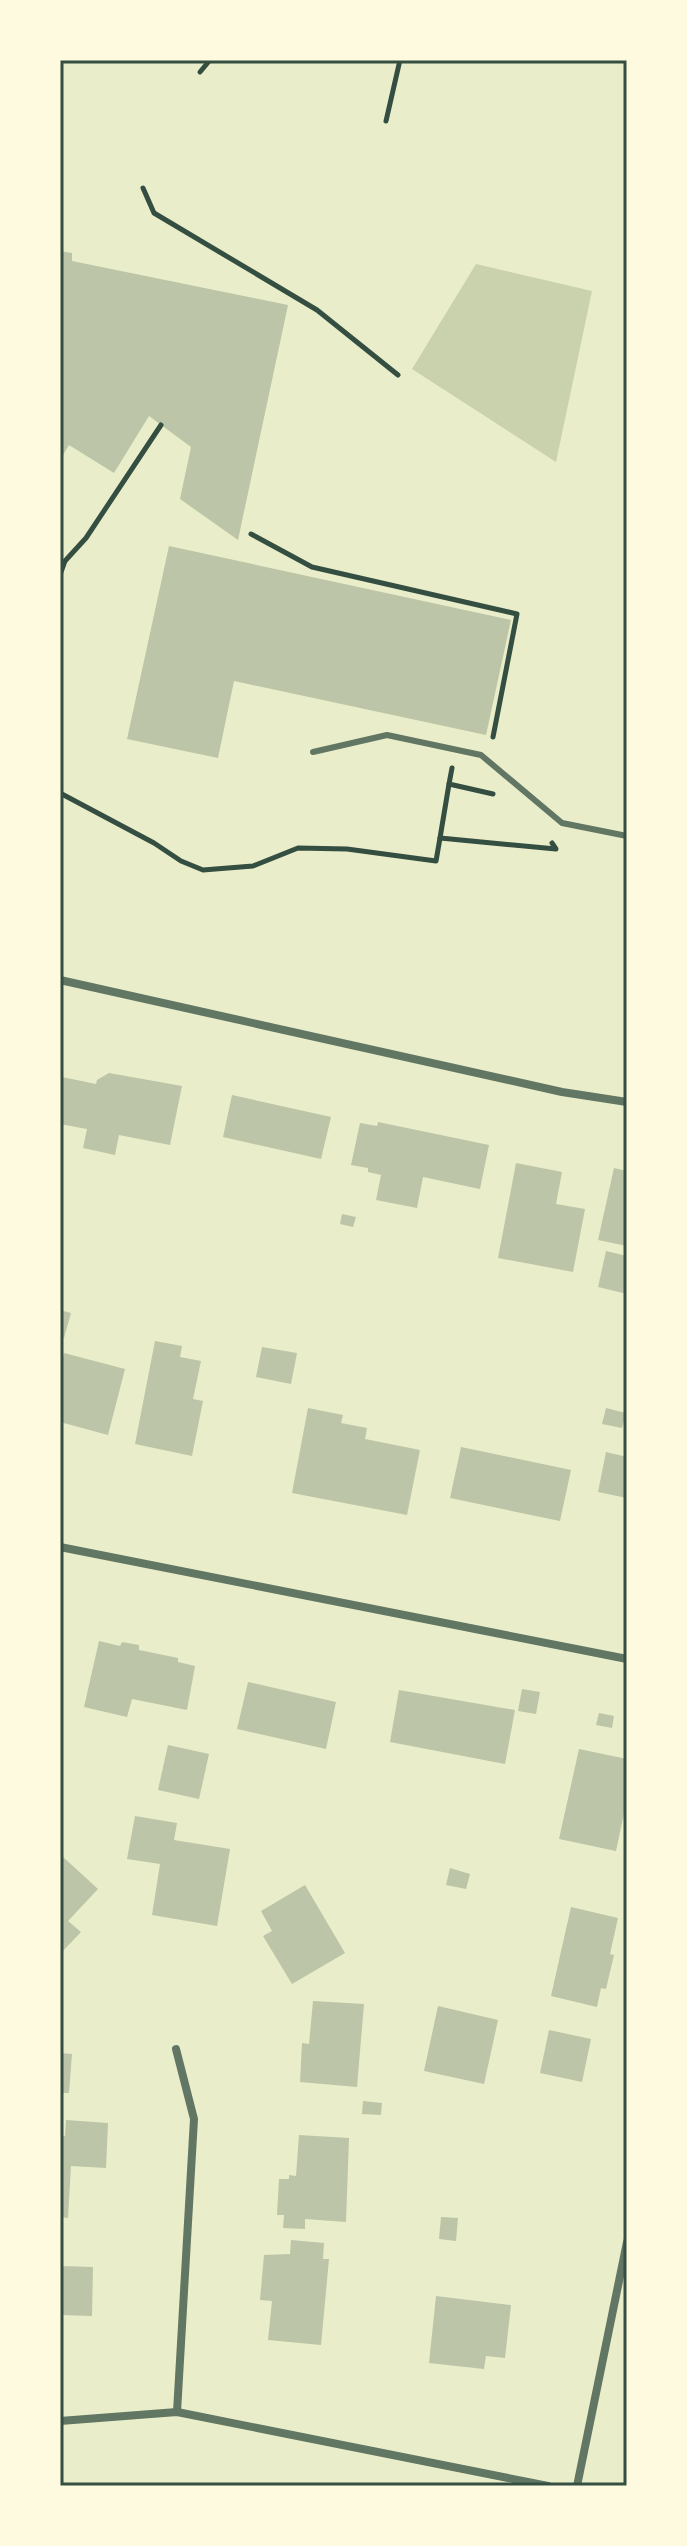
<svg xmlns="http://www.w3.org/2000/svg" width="687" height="2546" font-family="Spectral,serif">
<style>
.green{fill:#cad2ad}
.building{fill:#bcc5a7}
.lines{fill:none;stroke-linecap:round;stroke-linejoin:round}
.path{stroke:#344e41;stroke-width:5}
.service{stroke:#617663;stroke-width:6}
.minor{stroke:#617663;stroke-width:8}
.neatline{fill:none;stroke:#344e41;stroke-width:3}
</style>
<rect width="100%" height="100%" fill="#e9edc9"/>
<!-- green -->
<path class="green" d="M 476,264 L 592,291 L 556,462 L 412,369 Z"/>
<!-- building -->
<g class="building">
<path d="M 60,251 L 72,253 L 72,261 L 288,305 L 238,540 L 180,499 L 191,447 L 149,416 L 114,473 L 69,445 L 60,460 Z"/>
<path d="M 169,546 L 511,620 L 486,735 L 234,681 L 218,758 L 127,739 Z"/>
<path d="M 109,1073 L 182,1086 L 170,1145 L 119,1135 L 115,1155 L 83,1148 L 87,1129 L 60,1124 L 62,1077 L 96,1084 L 97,1080 Z"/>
<path d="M 232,1095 L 331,1117 L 321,1159 L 223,1137 Z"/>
<path d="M 378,1122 L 489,1145 L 480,1189 L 423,1177 L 417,1208 L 376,1200 L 381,1175 L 368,1172 L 368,1168 L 351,1165 L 360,1123 L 377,1126 Z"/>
<path d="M 516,1163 L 562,1172 L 556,1204 L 585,1209 L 573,1272 L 498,1258 Z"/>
<path d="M 614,1168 L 627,1171 L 627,1246 L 598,1240 Z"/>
<path d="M 342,1214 L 356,1217 L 353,1227 L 340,1224 Z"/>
<path d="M 606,1251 L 627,1256 L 627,1294 L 598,1287 Z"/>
<path d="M 60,1310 L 71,1313 L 64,1338 L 60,1337 Z"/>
<path d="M 155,1341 L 182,1346 L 180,1357 L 201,1361 L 193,1399 L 203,1401 L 192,1456 L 135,1444 Z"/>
<path d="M 262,1347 L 297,1353 L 291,1384 L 256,1377 Z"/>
<path d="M 64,1353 L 125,1369 L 108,1435 L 60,1422 L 60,1369 Z"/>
<path d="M 308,1408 L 343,1415 L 341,1423 L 367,1428 L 365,1439 L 420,1450 L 407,1515 L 292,1493 Z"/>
<path d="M 606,1408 L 626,1413 L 622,1428 L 602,1424 Z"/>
<path d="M 461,1447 L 571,1470 L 560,1521 L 450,1498 Z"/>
<path d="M 606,1452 L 627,1457 L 627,1498 L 598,1492 Z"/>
<path d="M 99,1641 L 120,1646 L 122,1642 L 139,1645 L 139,1650 L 178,1658 L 178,1662 L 195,1666 L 187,1710 L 132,1699 L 127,1717 L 84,1707 Z"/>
<path d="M 248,1682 L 336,1702 L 326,1749 L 237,1729 Z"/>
<path d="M 522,1689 L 540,1692 L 536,1714 L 518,1711 Z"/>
<path d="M 399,1690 L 515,1710 L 505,1764 L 390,1742 Z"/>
<path d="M 599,1713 L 614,1716 L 612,1728 L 596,1725 Z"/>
<path d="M 168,1745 L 209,1754 L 199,1799 L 158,1790 Z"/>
<path d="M 579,1749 L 627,1759 L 627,1799 L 616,1851 L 559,1839 Z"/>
<path d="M 135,1816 L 177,1823 L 174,1840 L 230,1849 L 217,1926 L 152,1915 L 160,1864 L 127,1859 Z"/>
<path d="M 63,1857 L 98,1889 L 68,1921 L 81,1932 L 60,1954 L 60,1859 Z"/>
<path d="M 450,1868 L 470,1874 L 466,1889 L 446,1885 Z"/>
<path d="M 305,1885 L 345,1953 L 292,1984 L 263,1936 L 272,1931 L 261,1911 Z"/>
<path d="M 571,1907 L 618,1918 L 610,1954 L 614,1955 L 606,1989 L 601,1988 L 597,2007 L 551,1996 Z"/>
<path d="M 313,2001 L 364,2004 L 357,2087 L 300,2082 L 302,2043 L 309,2044 Z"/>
<path d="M 438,2006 L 498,2020 L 484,2084 L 424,2071 Z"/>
<path d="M 549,2030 L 591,2039 L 582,2082 L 540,2073 Z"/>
<path d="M 60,2053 L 72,2054 L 69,2093 L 60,2093 Z"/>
<path d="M 363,2101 L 382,2103 L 381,2115 L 362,2114 Z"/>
<path d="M 66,2120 L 108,2123 L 106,2168 L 71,2166 L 68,2218 L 60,2217 L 60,2136 L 65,2136 Z"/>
<path d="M 299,2135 L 349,2138 L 346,2222 L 305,2219 L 305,2229 L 283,2228 L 284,2215 L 277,2215 L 279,2179 L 289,2179 L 289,2175 L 296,2176 Z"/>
<path d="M 441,2217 L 458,2218 L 456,2241 L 439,2239 Z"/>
<path d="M 291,2240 L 324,2243 L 323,2259 L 329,2259 L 321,2345 L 268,2340 L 272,2301 L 260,2300 L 264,2255 L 290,2254 Z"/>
<path d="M 60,2266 L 93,2267 L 92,2316 L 60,2315 Z"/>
<path d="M 436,2296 L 511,2305 L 505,2358 L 486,2356 L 484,2369 L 429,2363 Z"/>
</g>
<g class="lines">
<!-- path -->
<g class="path">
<path d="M 200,72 L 210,60"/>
<path d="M 386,121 L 400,60"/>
<path d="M 143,188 L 154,213 L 317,310 L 398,375"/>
<path d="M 251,534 L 312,567 L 517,614 L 493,737"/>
<path d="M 60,575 L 65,561 L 86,538 L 161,425"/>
<path d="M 452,768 L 449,784 L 493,794"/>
<path d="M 60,793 L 154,843 L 181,861 L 203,870 L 253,866 L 298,848 L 347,849 L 436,861 L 440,838 L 556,849 L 552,843"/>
<path d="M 440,838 L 449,784"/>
</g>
<!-- service -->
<path class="service" d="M 313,752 L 387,735 L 481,755 L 562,823 L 627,836"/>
<!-- minor -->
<g class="minor">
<path d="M 60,980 L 562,1092 L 627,1102"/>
<path d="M 60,1547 L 627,1659"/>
<path d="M 176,2049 L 194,2119 L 177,2412"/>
<path d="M 60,2421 L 177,2412 L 548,2486"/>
<path d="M 577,2486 L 627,2242"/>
</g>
</g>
<!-- border -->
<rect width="687" height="2546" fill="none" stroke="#fefae0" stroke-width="124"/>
<rect x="62" y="62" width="563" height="2422" class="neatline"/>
</svg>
